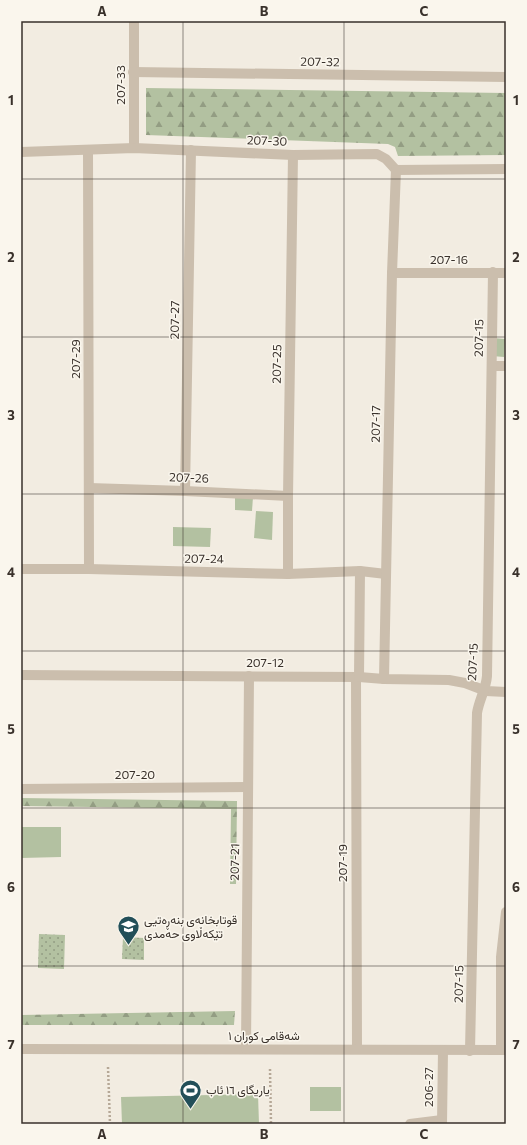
<svg xmlns="http://www.w3.org/2000/svg" width="527" height="1145" font-family="Commissioner,Vazirmatn,sans-serif">
<style>
.grass{fill:url(#grass-dots)}
.forest{fill:url(#forest-firs)}
.garden{fill:#b3c1a1}
.lines{fill:none;stroke-linecap:round;stroke-linejoin:round}
.path{stroke:#b6a897;stroke-width:2.5;stroke-dasharray:2 2;stroke-linecap:butt}
.minor{stroke:#cbbead;stroke-width:10}
.grid{fill:none;stroke:#39312b;stroke-width:1;stroke-opacity:0.55}
.labels{text-anchor:middle;stroke-width:3;stroke-linejoin:round;paint-order:stroke}
.street-label{font-size:12px;fill:#39312b;stroke:#faf6ed}
.poi-label{font-size:12px;fill:#39312b;stroke:#faf6ed;text-anchor:start}
.neatline{fill:none;stroke:#39312b;stroke-width:1.5}
.grid-label{font-size:13px;text-anchor:middle;font-weight:bold;fill:#39312b}
</style>
<defs>
<pattern id="grass-dots" width="8" height="8" patternUnits="userSpaceOnUse"><rect width="8" height="8" fill="#b3c1a1"/><path d="M2 2h.1M6 6h.1" fill="none" stroke="#939d83" stroke-width="1.8" stroke-linecap="round"/></pattern>
<pattern id="forest-firs" width="22" height="20" patternUnits="userSpaceOnUse"><rect width="22" height="20" fill="#b3c1a1"/><path d="M5 1l3.5 6h-7zM16 11l3.5 6h-7z" fill="#939d83"/></pattern>
</defs>
<rect width="100%" height="100%" fill="#f2ece1"/>
<!-- grass -->
<g class="grass">
<path d="M 39,934 L 65,935 L 64,969 L 38,968 Z"/>
<path d="M 123,937 L 144,938 L 144,960 L 122,959 Z"/>
</g>
<!-- forest -->
<g class="forest">
<path d="M 146,88 L 506,93 L 506,155 L 398,156 L 395,147 L 388,144 L 146,135 Z"/>
<path d="M 21,798 L 237,801 L 236,884 L 230,884 L 231,809 L 21,806 Z"/>
<path d="M 235,1011 L 234,1025 L 21,1025 L 21,1015 Z"/>
</g>
<!-- garden -->
<g class="garden">
<path d="M 493,338 L 505,339 L 504,357 L 492,356 Z"/>
<path d="M 235,496 L 253,497 L 252,511 L 235,510 Z"/>
<path d="M 256,511 L 273,512 L 272,540 L 254,538 Z"/>
<path d="M 173,527 L 211,528 L 210,547 L 173,546 Z"/>
<path d="M 21,827 L 61,827 L 61,857 L 21,858 Z"/>
<rect x="310" y="1087" width="31" height="24"/>
<path d="M 258,1094 L 259,1124 L 122,1124 L 121,1097 Z"/>
</g>
<g class="lines">
<!-- path -->
<g class="path">
<path d="M 108,1067 L 110,1124"/>
<path d="M 270,1069 L 271,1124"/>
</g>
<!-- minor -->
<g class="minor">
<path d="M 134,21 L 134,148"/>
<path d="M 133,72 L 506,77"/>
<path d="M 88,150 L 89,569"/>
<path d="M 21,152 L 134,148 L 293,155 L 377,154 L 386,159 L 396,170 L 506,169"/>
<path d="M 392,273 L 506,273"/>
<path d="M 492,366 L 506,366"/>
<path d="M 89,488 L 185,491 L 288,496"/>
<path d="M 185,491 L 191,150"/>
<path d="M 21,569 L 89,569 L 288,574 L 360,571 L 386,574"/>
<path d="M 288,574 L 288,496 L 293,155"/>
<path d="M 21,675 L 359,677 L 384,679 L 449,680 L 465,683 L 486,691 L 506,692"/>
<path d="M 356,677 L 357,1049"/>
<path d="M 359,677 L 360,571"/>
<path d="M 384,679 L 392,273 L 396,170"/>
<path d="M 21,789 L 248,787"/>
<path d="M 21,1049 L 506,1050"/>
<path d="M 246,1049 L 249,676"/>
<path d="M 501,1050 L 501,957 L 506,912"/>
<path d="M 470,1051 L 477,713 C 479,700 486,689 487,676 L 493,272"/>
<path d="M 410,1124 L 442,1120"/>
<path d="M 442,1124 L 443,1050"/>
</g>
</g>
<!-- grid -->
<path class="grid" d="M 183,21 L 183,1124M 344,21 L 344,1124M 21,179 L 506,179M 21,337 L 506,337M 21,494 L 506,494M 21,651 L 506,651M 21,808 L 506,808M 21,966 L 506,966"/>
<!-- icons -->
<defs>
<symbol id="school-pin" viewBox="-11 -11 22 30"><path d="M0 17L-7.5 6A9.5 9.5 0 1 1 7.5 6Z" fill="#224f59" stroke="#faf6ed"/><path d="M0-5L7-2L0 1L-7-2ZM-4 1L0 2.5L4 1V4Q0 6-4 4Z" fill="#fff"/></symbol>
<symbol id="stadium-pin" viewBox="-11 -11 22 30"><path d="M0 17L-7.5 6A9.5 9.5 0 1 1 7.5 6Z" fill="#224f59" stroke="#faf6ed"/><path d="M0-5a6.5 5 0 1 0 0 10a6.5 5 0 1 0 0-10ZM-3.5-1.8h7v3.6h-7Z" fill="#fff"/></symbol>
</defs>
<g fill-rule="evenodd">
<use href="#school-pin" x="116" y="914" width="25" height="34"/>
<use href="#stadium-pin" x="178" y="1078" width="25" height="34"/>
</g>
<g class="labels">
<!-- street labels -->
<g class="street-label">
<text transform="translate(320 62) rotate(1)" y="4">207-32</text>
<text transform="translate(121 85) rotate(-90)" y="4">207-33</text>
<text transform="translate(267 141) rotate(2)" y="4">207-30</text>
<text x="449" y="264">207-16</text>
<text transform="translate(175 320) rotate(-89)" y="4">207-27</text>
<text transform="translate(479 338) rotate(-89)" y="4">207-15</text>
<text transform="translate(76 359) rotate(-90)" y="4">207-29</text>
<text transform="translate(277 364) rotate(-89)" y="4">207-25</text>
<text transform="translate(376 424) rotate(-89)" y="4">207-17</text>
<text transform="translate(189 478) rotate(2)" y="4">207-26</text>
<text transform="translate(204 559) rotate(1)" y="4">207-24</text>
<text transform="translate(473 662) rotate(-87)" y="4">207-15</text>
<text x="265" y="667">207-12</text>
<text x="135" y="779">207-20</text>
<text transform="translate(235 862) rotate(-89)" y="4">207-21</text>
<text transform="translate(343 863) rotate(-90)" y="4">207-19</text>
<text transform="translate(459 984) rotate(-89)" y="4">207-15</text>
<text x="264" y="1040">شەقامی کوران ١</text>
<text transform="translate(429 1087) rotate(-90)" y="4">206-27</text>
</g>
<!-- poi labels -->
<g class="poi-label">
<text x="144" y="924">قوتابخانەی بنەڕەتیی<tspan x="144" dy="14">تێکەڵاوی حەمدی</tspan></text>
<text x="206" y="1094">یاریگای ١٦ ئاب</text>
</g>
</g>
<!-- border -->
<rect width="527" height="1145" fill="none" stroke="#faf6ed" stroke-width="44"/>
<rect x="22" y="22" width="483" height="1101" class="neatline"/>
<g class="grid-label">
<text x="102" y="16">A</text>
<text x="264" y="16">B</text>
<text x="424" y="16">C</text>
<text x="11" y="105">1</text>
<text x="516" y="105">1</text>
<text x="11" y="262">2</text>
<text x="516" y="262">2</text>
<text x="11" y="420">3</text>
<text x="516" y="420">3</text>
<text x="11" y="577">4</text>
<text x="516" y="577">4</text>
<text x="11" y="734">5</text>
<text x="516" y="734">5</text>
<text x="11" y="892">6</text>
<text x="516" y="892">6</text>
<text x="11" y="1049">7</text>
<text x="516" y="1049">7</text>
<text x="102" y="1139">A</text>
<text x="264" y="1139">B</text>
<text x="424" y="1139">C</text>
</g>
</svg>
